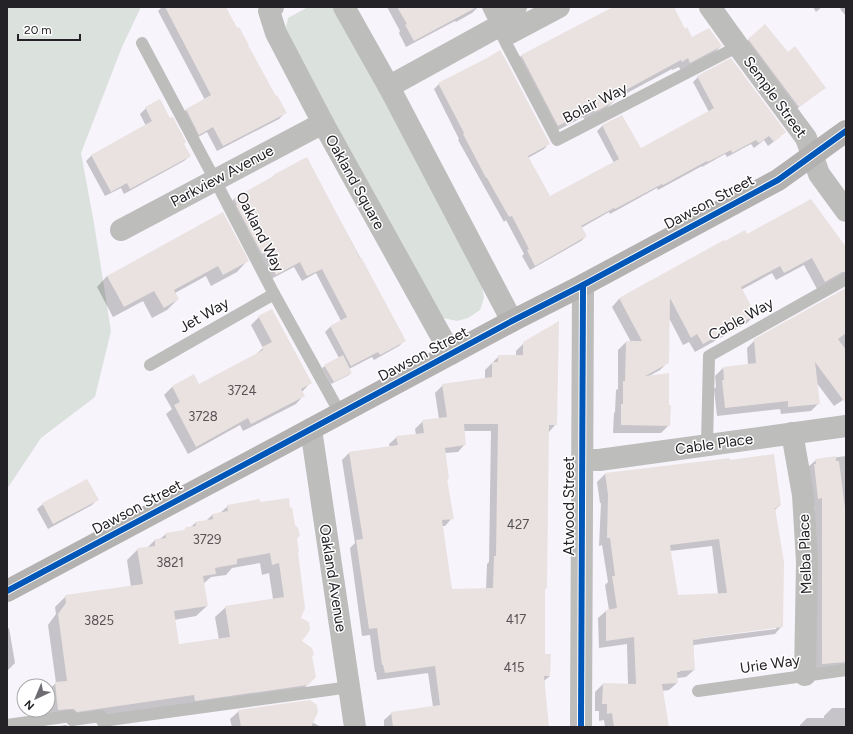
<svg xmlns="http://www.w3.org/2000/svg" width="853" height="734" font-family="Figtree,sans-serif">
  <rect width="100%" height="100%" fill="#f8f4fc"/>
  <g fill="#dbe2dd">
    <polygon points="7,7 141,7 122,47 81,153 94,223 111,331 95,397 41,438 7,489"/>
    <polygon points="308,7 333,7 337,12 482,284 484,298 480,310 468,318 457,321 443,318 288,39 286,27 288,18"/>
  </g>
  <g fill="#0003" fill-rule="evenodd">
    <polygon points="162,7 225,7 285,113 279,119 217,151 207,132 193,140 180,116 186,110 205,100 158,11"/>
    <polygon points="387,7 478,7 472,13 456,22 455,21 406,47 399,33 400,31"/>
    <polygon points="615,7 673,7 685,30 692,38 721,46 712,55 681,71 679,67 672,70 672,69 614,100 614,101 605,110 585,121 583,117 549,135 512,65 521,56"/>
    <polygon points="813,7 822,7 816,12"/>
    <polygon points="842,7 846,7 846,16 840,9"/>
    <polygon points="749,39 787,53 819,92 794,111 744,44"/>
    <polygon points="698,77 780,137 768,146 764,140 754,148 751,144 727,157 725,154 702,167 702,166 658,190 657,188 610,214 609,212 581,228 586,236 581,241 530,270 522,256 524,254 506,220 504,222 458,140 459,139 434,89 439,84 549,143 544,149 528,158 550,198 614,163 597,131 602,126 622,116 640,150 709,112 693,82"/>
    <polygon points="146,108 183,144 190,156 184,161 124,194 121,188 105,196 86,161 92,155 146,126 140,114"/>
    <polygon points="306,158 405,340 399,346 374,360 372,357 349,369 351,372 349,375 331,384 322,368 325,366 339,358 325,332 331,326 341,321 316,273 302,281 294,267 271,279 229,204 234,199"/>
    <polygon points="746,235 846,248 846,398 834,406 816,382 819,403 811,411 781,414 780,409 717,416 714,389 716,387 715,376 723,368 748,365 747,348 755,340 846,289 845,283 817,289 804,265 776,280 772,273 741,290 755,315 747,323 695,352 689,342 683,345 669,318 668,362 660,370 649,376 669,425 661,433 613,433 614,413 615,412 616,390 618,389 618,350 626,342 631,342 612,307 619,299 724,242"/>
    <polygon points="247,261 237,272 211,286 206,276 175,293 178,299 167,310 152,318 143,301 113,317 97,287 107,276"/>
    <polygon points="259,317 310,383 302,392 304,395 296,404 243,431 240,425 188,454 166,414 172,409 164,395 172,387 199,385 255,355 263,348 251,325"/>
    <path d="M524,343L556,424L549,432H548L546,588L544,590V655L550,676L544,681L548,727H384V720L392,713L433,707L428,673L377,680L376,672H375L370,635L362,636L350,548L355,543L342,460L350,452L390,447L389,444L397,437L416,435L415,429L423,421L439,419L435,393L443,385L485,379V370L499,356H516V351ZM464,431H491L489,562L487,564L486,590L452,591L442,526H445L452,518L446,481L448,479L445,453L458,452L465,444Z"/>
    <polygon points="846,456 846,677 844,673 815,672 815,506 811,506 808,467 816,460"/>
    <path d="M729,459L780,505L775,510L782,626L775,634L694,645L693,646L694,670L686,677L677,678V683L669,690L662,691L668,727H605L604,720L599,721V711H595V692L603,684L628,685L627,644L599,648L598,618L606,611L609,610L605,585L608,582L602,545L599,546L601,503H600L597,482L605,474ZM712,546L718,594L677,596L670,551ZM776,627V629L696,639V637Z"/>
    <polygon points="97,500 92,505 48,529 37,509 43,504"/>
    <path d="M259,504L296,538L301,641L308,684L297,695L66,722L48,720L47,710H48V690L56,683L48,625L56,614L55,607L66,596L131,587L127,560L138,549L147,548L155,540L160,539L166,534L183,531L191,527L196,522L206,521L212,515L220,513L228,506ZM260,563L262,575L269,573L273,599L226,607L215,617L219,640L178,646L174,620L196,616L207,606L203,584L211,577L226,575L232,568Z"/>
    <polygon points="9,628 15,663 7,671 7,629"/>
    <polygon points="846,678 846,705 845,683"/>
    <polygon points="832,708 846,708 846,727 800,727 800,725 807,718 824,718 824,716"/>
    <polygon points="239,711 312,722 321,727 232,727 230,719"/>
    <polygon points="66,725 68,727 54,727"/>
  </g>
  <g fill="#e9e2e0" fill-rule="evenodd">
    <polygon points="165,7 226,7 237,28 239,27 249,45 248,45 276,96 277,95 287,113 223,146 213,127 199,135 186,109 211,95"/>
    <polygon points="397,7 477,7 414,41 405,25 407,24"/>
    <polygon points="613,7 674,7 685,29 687,27 692,37 709,28 722,46 690,63 688,58 682,62 681,60 613,97 615,101 595,112 592,108 558,126 521,55"/>
    <polygon points="765,24 788,52 795,46 826,88 799,107 748,39"/>
    <polygon points="500,50 507,62 550,144 528,156 550,196 619,159 602,125 622,115 641,148 714,108 697,76 731,58 786,132 774,142 769,136 759,143 756,140 732,153 731,150 708,162 707,161 663,185 662,184 615,209 614,208 581,226 587,236 535,266 527,250 529,249 512,216 509,217 487,178 486,178 463,134 464,133 438,83 487,58"/>
    <polygon points="160,99 170,118 173,117 186,142 184,144 191,156 130,189 127,183 111,192 91,155 152,121 145,107"/>
    <polygon points="307,157 360,258 361,257 406,341 380,355 378,352 351,366 330,326 347,317 322,269 307,276 300,262 276,275 265,253 262,254 236,205 237,205 234,198 274,176 273,175"/>
    <polygon points="811,199 846,247 846,272 842,272 825,282 812,258 784,273 780,266 741,287 756,315 703,344 697,334 691,338 670,298 669,363 645,376 669,373 669,405 671,405 670,426 621,425 621,404 623,404 623,381 625,381 626,341 642,341 619,298 724,240 725,241 745,230 747,234"/>
    <polygon points="223,212 249,261 223,275 218,266 174,290 179,299 164,308 154,291 124,307 107,276"/>
    <polygon points="846,288 846,333 838,339 846,350 846,404 815,362 820,404 788,407 788,401 725,408 722,380 724,380 723,367 756,363 754,339"/>
    <polygon points="272,309 312,383 301,389 305,396 251,424 248,418 196,447 174,405 180,402 172,386 194,374 199,384 263,350 262,347 272,342 258,316"/>
    <path d="M559,321L557,425H549L547,588H545V654H551L550,676H544L549,727H393L391,712L440,705L435,666L385,673L383,665H382L377,628L369,629L356,540L363,539L349,452L398,445L396,436L424,433L422,420L447,417L442,384L492,377V362H498V355H523V342ZM464,424H498L496,556H494L493,588L452,589L442,520L454,519L447,479H449L445,448L466,445Z"/>
    <polygon points="343,355 352,373 334,382 324,365"/>
    <path d="M774,454L781,505H778L779,507L775,508L784,562L783,627L701,638V639L693,640L695,670L680,671V672H677L678,683L662,684L669,727H614L612,713L607,714V704H602L603,683L636,684L634,637L606,641V610L617,608L612,576H615L610,538H607L608,495L605,473L730,458V460ZM719,539L727,593L678,595L670,545Z"/>
    <polygon points="836,456 836,461 839,461 846,516 846,662 822,664 822,498 818,499 814,464 816,464 815,459"/>
    <polygon points="87,479 99,500 53,524 42,503"/>
    <path d="M289,498L290,508L292,507L295,525L298,528L300,535L297,539L299,552H298L305,608L301,618L309,622L310,630L302,641L312,648L314,655L312,656L316,677L308,685L195,701L194,695L77,712L74,709H70L58,710L55,682L67,681L58,614L66,603L65,595L143,584L137,548L155,546V539L166,538L165,533L184,530L186,527L196,526L195,522L213,519L212,514L228,511L227,505L260,499V502ZM270,553L272,565L279,563L284,597L225,606L230,637L179,644L174,611L208,606L203,576L216,574L215,568L237,564V559Z"/>
    <polygon points="310,700 317,705 318,712 311,727 241,727 238,710"/>
  </g>
  <g fill="none" stroke-linecap="round" stroke-linejoin="round">
    <g stroke="#bdbdbc" stroke-width="12">
      <polyline points="488,7 507,45 557,140 731,50 738,46"/>
      <polyline points="142,43 215,180 274,294 340,413"/>
      <polyline points="150,365 274,294"/>
      <polyline points="707,445 709,356 846,279"/>
      <polyline points="698,691 846,670"/>
      <polyline points="7,725 71,716 72,720 101,716 102,721 350,687"/>
    </g>
    <g stroke="#bdbdbc" stroke-width="22">
      <polyline points="273,7 269,11 276,33 323,123 451,354"/>
      <polyline points="344,7 389,87 512,321"/>
      <polyline points="710,7 738,46 806,138 819,174 846,211"/>
      <polyline points="497,27 510,33 559,7"/>
      <polyline points="389,87 399,81 497,27 501,15 516,7"/>
      <polyline points="121,230 323,123"/>
      <polyline points="311,429 355,727"/>
      <polyline points="792,433 803,495 807,562 805,675"/>
      <polyline points="583,460 599,460 846,426"/>
      <polyline points="581,727 583,285"/>
    </g>
    <polyline stroke="#b3b2b0" stroke-width="22" points="7,591 285,443 512,321 583,285 778,180 846,131"/>
    <defs>
      <g id="cycleway">
        <polyline points="7,591 285,443 512,321 583,285 778,180 846,131"/>
        <polyline points="581,727 583,285"/>
      </g>
    </defs>
    <use href="#cycleway" stroke="#fff" stroke-width="8"/>
    <use href="#cycleway" stroke="#0057b8" stroke-width="6"/>
  </g>
  <g text-anchor="middle" dominant-baseline="central" stroke-width="3" stroke-linejoin="round" paint-order="stroke">
    <g font-size="13" fill="#565255">
      <text x="242" y="390">3724</text>
      <text x="203" y="416">3728</text>
      <text x="518" y="524">427</text>
      <text x="207" y="539">3729</text>
      <text x="170" y="562">3821</text>
      <text x="516" y="619">417</text>
      <text x="99" y="620">3825</text>
      <text x="514" y="667">415</text>
    </g>
    <g font-size="15" fill="#252227" stroke="#fff">
      <text transform="translate(775 97) rotate(54)">Semple Street</text>
      <text transform="translate(595 103) rotate(-27)">Bolair Way</text>
      <text transform="translate(222 176) rotate(-28)">Parkview Avenue</text>
      <text transform="translate(355 182) rotate(61)">Oakland Square</text>
      <text transform="translate(709 202) rotate(-28)">Dawson Street</text>
      <text transform="translate(260 232) rotate(63)">Oakland Way</text>
      <text transform="translate(204 315) rotate(-30)">Jet Way</text>
      <text transform="translate(741 319) rotate(-29)">Cable Way</text>
      <text transform="translate(423 354) rotate(-28)">Dawson Street</text>
      <text transform="translate(714 444) rotate(-8)">Cable Place</text>
      <text transform="translate(569 506) rotate(-90)">Atwood Street</text>
      <text transform="translate(137 507) rotate(-28)">Dawson Street</text>
      <text transform="translate(805 554) rotate(-92)">Melba Place</text>
      <text transform="translate(333 578) rotate(81)">Oakland Avenue</text>
      <text transform="translate(770 664) rotate(-8)">Urie Way</text>
    </g>
  </g>
  <rect width="853" height="734" fill="none" stroke="#252227" stroke-width="16"/>
  <g transform="translate(36 698) rotate(224)"><circle r="19" fill="#ffffff" stroke="#a8a7a9"/>
  <path d="M0-3L7 15L0 10L-7 15Z" fill="#6f6c72"/>
  <text y="-6" font-size="11" font-weight="bold" text-anchor="middle" fill="#252227">N</text>
  </g>
  <path d="M18 34v6h62v-6" fill="none" stroke="#252227" stroke-width="2"/>
  <text x="24" y="34" font-size="12" fill="#252227" stroke="#ffffff" stroke-width="3" paint-order="stroke">20 m</text>
</svg>
